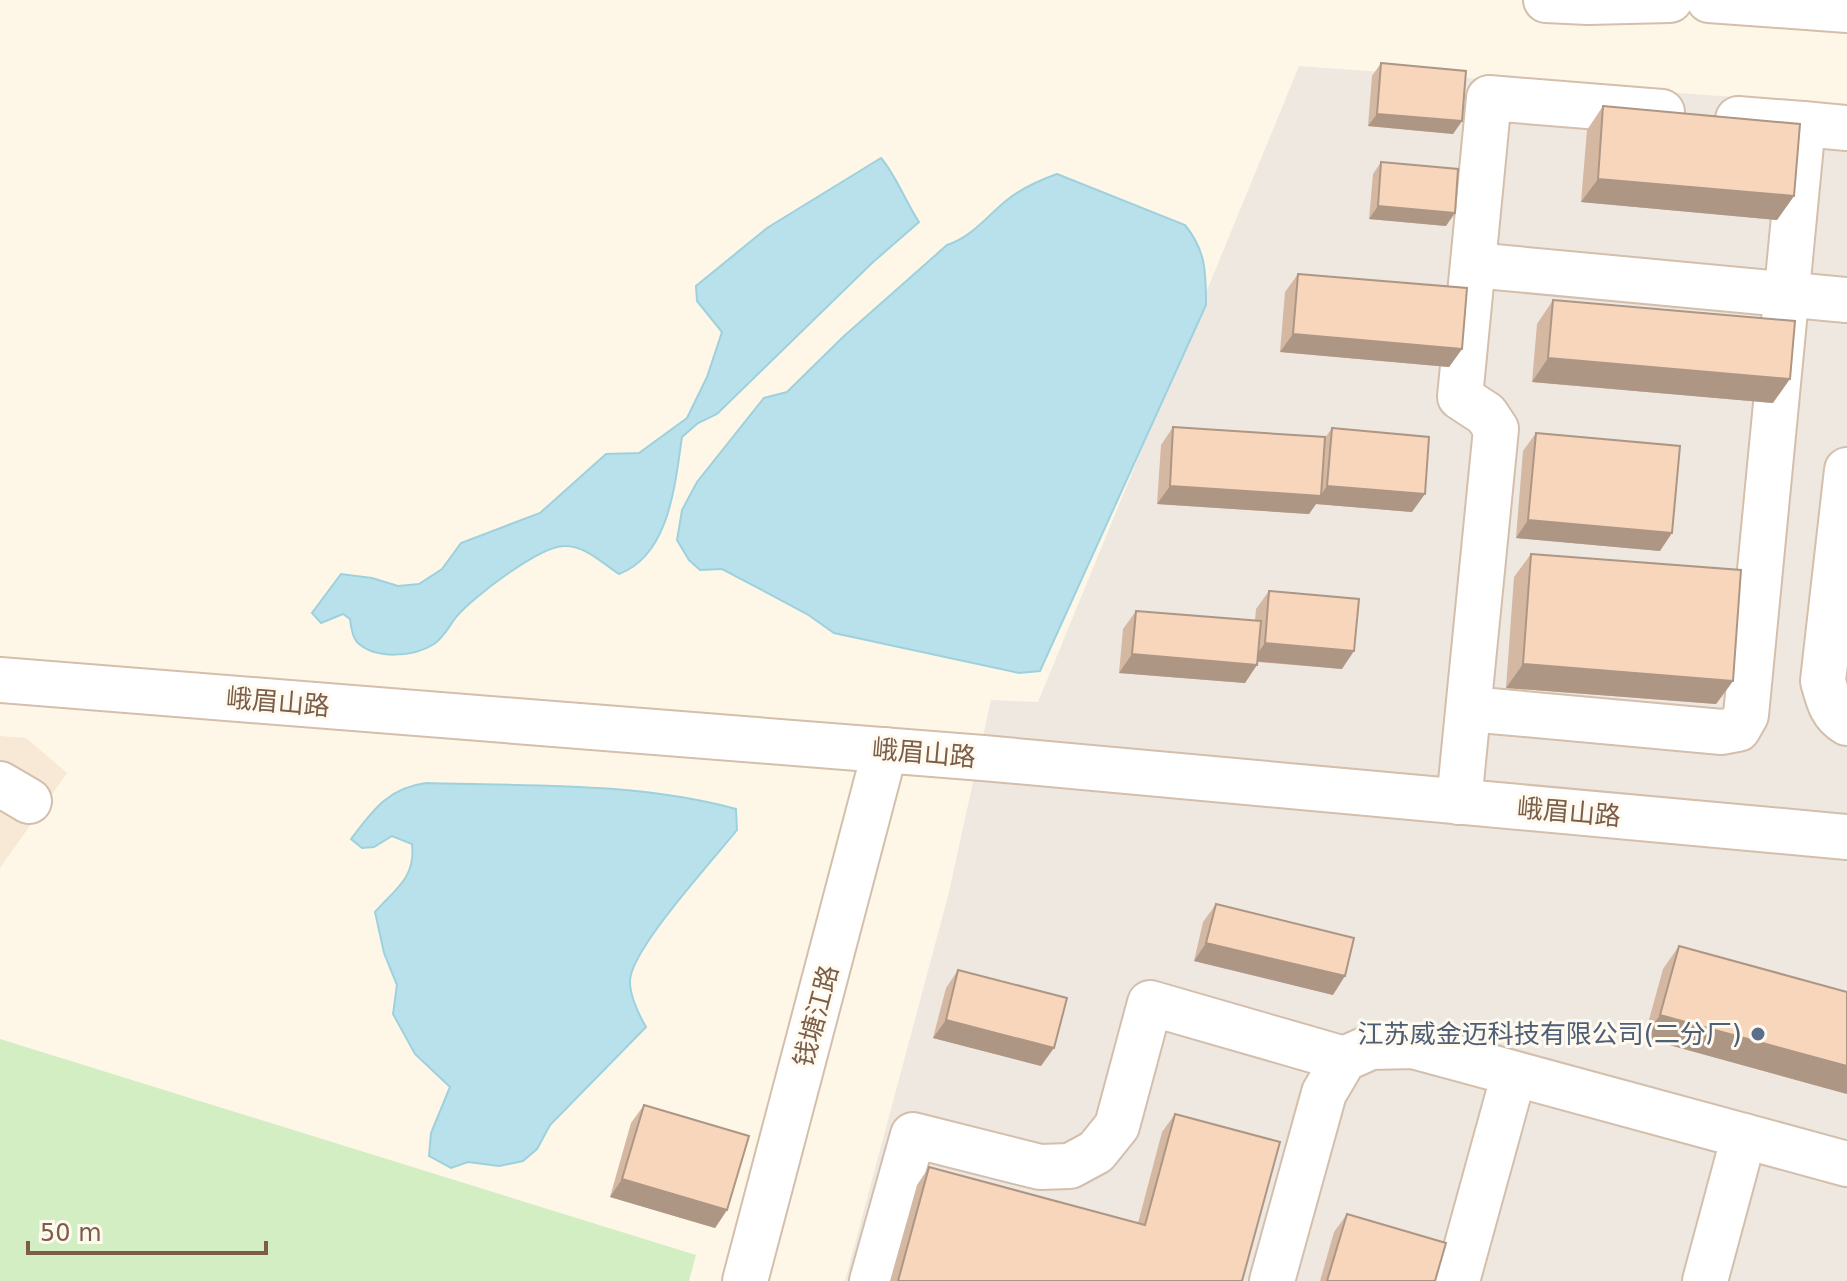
<svg xmlns="http://www.w3.org/2000/svg" width="1847" height="1281" font-family="'DejaVu Sans','Noto Sans SC',sans-serif">
  <rect width="100%" height="100%" fill="#fef7e7"/>
  <polygon fill="#f7e9d5" points="0,736 26,738 67,773 0,868"/>
  <polygon fill="#efe8e1" points="1299,66 1847,105 1847,1281 845,1281 948,896 991,700 1038,702"/>
  <polygon fill="#d3eec3" points="0,1039 696,1255 689,1281 0,1281"/>
  <g fill="#b9e1eb" stroke="#9ed1de" stroke-width="2">
    <path d="M881,158C897,177 905,201 919,222L872,263L717,414L698,423L682,437C675,483 670,555 619,574C602,563 586,546 565,546C541,545 473,597 457,616C449,626 444,637 434,644C414,657 375,660 357,642C352,637 351,627 350,619L343,614L321,623L312,613L341,574L372,578L398,586L419,584L442,569L461,543L540,513L606,454L639,453L687,418L707,377L722,332L697,301L696,286L767,228Z"/>
    <path d="M1057,174L1185,225C1206,251 1206,272 1206,305L1040,671L1019,673L834,633L807,614L722,569L700,570L689,560L677,540L682,510L697,482L764,398L787,392L843,337L947,245C972,237 987,216 1007,200C1022,188 1040,180 1057,174Z"/>
    <path d="M426,783C529,786 636,782 736,809L737,830C714,859 632,948 630,980C629,994 639,1015 646,1027L550,1125L537,1149L523,1161L499,1166L468,1162L451,1168L429,1156L431,1133L450,1087L415,1054L393,1014L397,985L384,953L375,912C395,889 416,878 412,844L392,836L374,847L362,848L351,839C373,810 388,788 426,783Z"/>
  </g>
  <g fill="none" stroke-linecap="round" stroke-linejoin="round">
    <defs>
      <g id="minor">
        <polyline points="1546,0 1588,2 1670,0"/>
        <polyline points="1709,0 1847,10"/>
        <polyline points="1803,124 1847,128"/>
        <polyline points="1473,265 1847,300"/>
        <path d="M1847,470L1823,681C1828,699 1831,714 1847,723"/>
        <polyline points="0,680 983,758 1847,837"/>
        <polyline points="1469,709 1722,732 1738,729 1746,715 1803,124 1738,119"/>
        <polyline points="0,784 29,801"/>
        <polyline points="1459,802 1496,429 1486,414 1460,397 1489,98 1662,112"/>
        <polyline points="745,1281 885,750"/>
        <polyline points="872,1281 913,1135 1040,1167 1070,1166 1096,1152 1117,1126 1150,1003 1344,1059"/>
        <polyline points="1272,1281 1324,1093 1344,1059 1371,1047 1413,1046 1847,1164"/>
        <polyline points="1457,1281 1514,1074"/>
        <polyline points="1705,1281 1744,1136"/>
      </g>
    </defs>
    <use href="#minor" stroke="#d3bfab" stroke-width="48"/>
    <use href="#minor" stroke="#fff" stroke-width="44"/>
  </g>
  <g fill="#d4b8a2">
    <polygon points="1381,63 1462,121 1453,134 1368,126 1372,76"/>
    <polygon points="1603,106 1794,196 1777,220 1581,202 1587,130"/>
    <polygon points="1381,162 1446,226 1369,219 1373,174"/>
    <polygon points="1298,274 1462,349 1449,367 1280,352 1285,292"/>
    <polygon points="1553,300 1773,403 1532,382 1537,324"/>
    <polygon points="1173,427 1325,438 1332,428 1412,512 1316,504 1309,514 1157,504 1161,445"/>
    <polygon points="1536,433 1660,551 1516,538 1523,451"/>
    <polygon points="1531,554 1733,681 1716,704 1506,688 1514,577"/>
    <polygon points="1269,591 1342,669 1258,662 1245,683 1119,673 1123,629 1136,611 1255,621 1256,609"/>
    <polygon points="1216,904 1333,995 1194,961 1203,922"/>
    <polygon points="1679,946 1847,1094 1644,1038 1663,969"/>
    <polygon points="958,970 1041,1066 933,1038 946,988"/>
    <polygon points="644,1105 727,1210 715,1228 610,1197 631,1123"/>
    <polygon points="1175,1114 1242,1281 890,1281 917,1185 929,1167 1138,1223 1162,1132"/>
    <polygon points="1347,1214 1435,1281 1320,1281 1334,1232"/>
  </g>
  <g fill="#ad9684">
    <polygon points="1377,114 1462,121 1453,134 1368,126"/>
    <polygon points="1598,179 1794,196 1777,220 1581,202"/>
    <polygon points="1378,206 1455,213 1446,226 1369,219"/>
    <polygon points="1293,334 1462,349 1449,367 1280,352"/>
    <polygon points="1548,358 1790,379 1773,403 1532,382"/>
    <polygon points="1170,486 1320,496 1327,486 1425,494 1412,512 1316,504 1309,514 1157,504"/>
    <polygon points="1528,520 1672,533 1660,551 1516,538"/>
    <polygon points="1265,643 1354,651 1342,669 1252,661"/>
    <polygon points="1132,654 1257,665 1245,683 1119,673"/>
    <polygon points="1523,664 1733,681 1716,704 1506,688"/>
    <polygon points="1206,943 1345,976 1333,995 1194,961"/>
    <polygon points="1660,1015 1847,1066 1847,1094 1644,1038"/>
    <polygon points="946,1020 1054,1048 1041,1066 933,1038"/>
    <polygon points="622,1179 727,1210 715,1228 610,1197"/>
  </g>
  <g fill="#f7d6bc" stroke="#ad9684" stroke-width="2">
    <polygon points="1381,63 1466,71 1462,121 1377,114"/>
    <polygon points="1603,106 1800,124 1794,196 1598,179"/>
    <polygon points="1381,162 1458,169 1455,213 1378,206"/>
    <polygon points="1298,274 1467,288 1462,349 1293,334"/>
    <polygon points="1553,300 1795,321 1790,379 1548,358"/>
    <polygon points="1173,427 1325,437 1321,496 1170,486"/>
    <polygon points="1332,428 1429,437 1425,494 1327,486"/>
    <polygon points="1536,433 1680,446 1672,533 1528,520"/>
    <polygon points="1531,554 1741,570 1733,681 1523,664"/>
    <polygon points="1269,591 1359,599 1354,651 1265,643"/>
    <polygon points="1136,611 1261,621 1257,665 1132,654"/>
    <polygon points="1216,904 1354,938 1345,976 1206,943"/>
    <polygon points="1679,946 1847,992 1847,1066 1660,1015"/>
    <polygon points="958,970 1067,998 1054,1048 946,1020"/>
    <polygon points="644,1105 749,1136 727,1210 622,1179"/>
    <polygon points="1175,1114 1280,1142 1242,1281 898,1281 929,1167 1145,1225"/>
    <polygon points="1347,1214 1446,1243 1435,1281 1327,1281"/>
  </g>
  <circle fill="#5c6f8a" stroke="#fffaf0" stroke-width="3" cx="1758" cy="1034" r="8"/>
  <g text-anchor="middle" dominant-baseline="central" stroke-width="6" stroke-linejoin="round" paint-order="stroke">
    <g font-size="26" fill="#7c5d48" stroke="#fffaf0">
      <text transform="translate(278 702) rotate(5)">峨眉山路</text>
      <text transform="translate(924 753) rotate(5)">峨眉山路</text>
      <text transform="translate(1569 812) rotate(5)">峨眉山路</text>
      <text transform="translate(816 1016) rotate(-75)">钱塘江路</text>
    </g>
    <g font-size="26" fill="#4e5e75" stroke="#fffaf0" text-anchor="end">
      <text x="1742" y="1034">江苏威金迈科技有限公司(二分厂)</text>
    </g>
  </g>
  <path d="M28 1241v12h238v-12" fill="none" stroke="#7c5d48" stroke-width="4"/>
  <text x="40" y="1241" font-size="24" fill="#7c5d48" stroke="#fffaf0" stroke-width="6" paint-order="stroke">50 m</text>
</svg>
